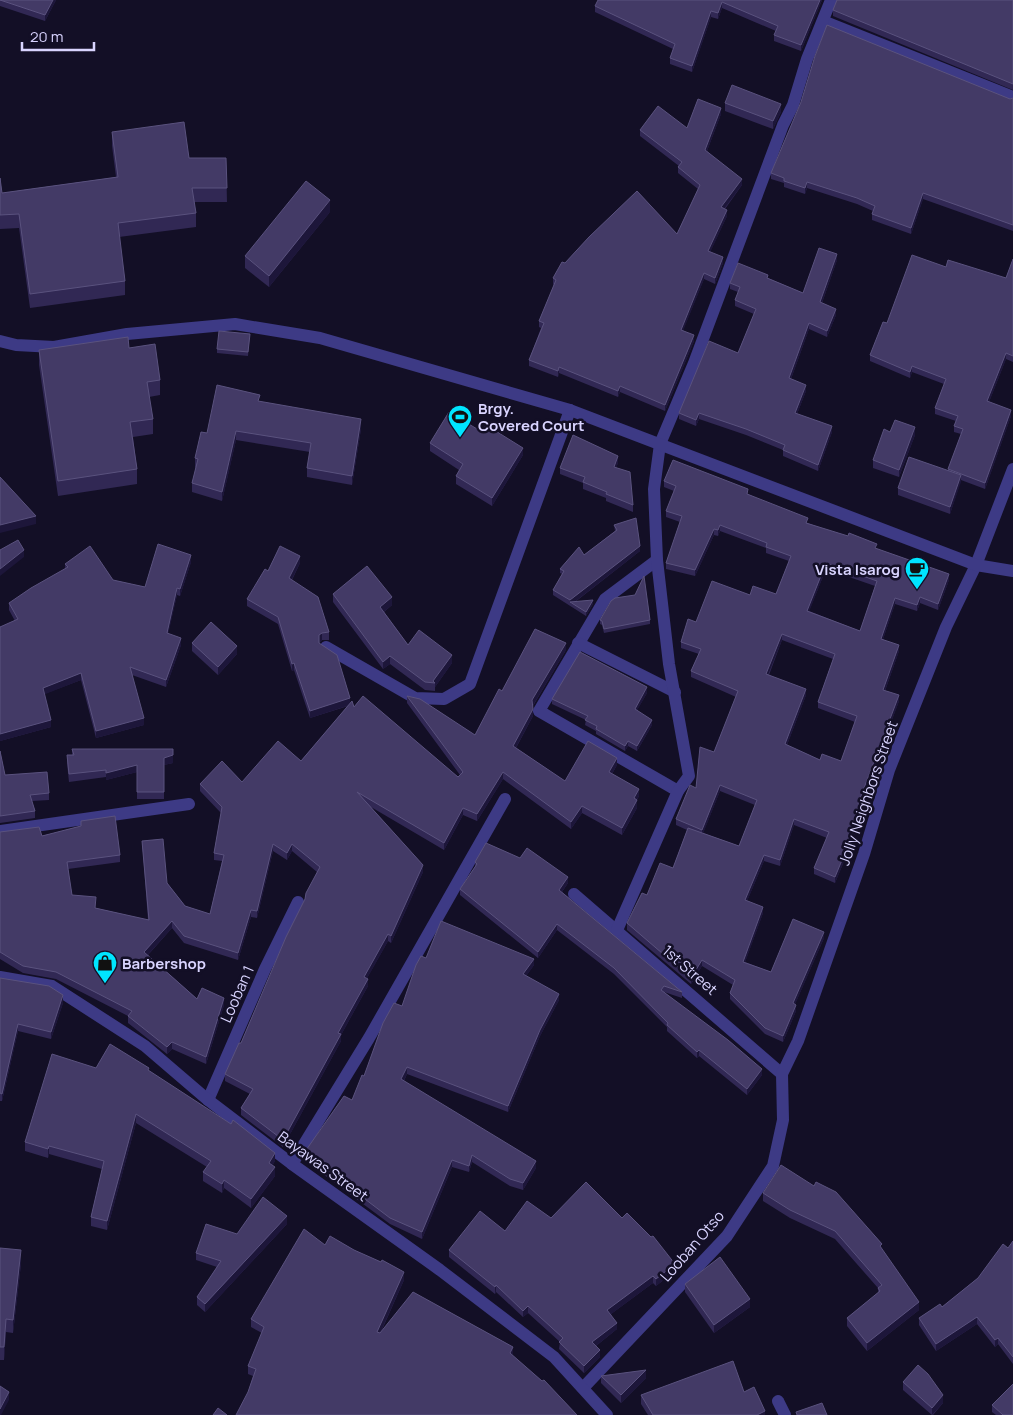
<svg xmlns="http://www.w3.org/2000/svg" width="1013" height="1415" font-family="Manrope,sans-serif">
  <rect width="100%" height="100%" fill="#130f26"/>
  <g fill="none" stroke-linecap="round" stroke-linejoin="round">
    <g stroke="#3d3a85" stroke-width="12">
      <polyline points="823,21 1013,97"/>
      <polyline points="657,560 605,599 539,711 678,791"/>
      <polyline points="578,643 675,692"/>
      <polyline points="326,647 415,698 444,699 470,684 570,410"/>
      <polyline points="0,831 189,804"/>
      <polyline points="574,894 782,1074"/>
      <polyline points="617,930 678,791 689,776 669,664 657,560 654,489 660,444 694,363 783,125 793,105 807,59 831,0"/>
      <polyline points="208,1100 265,969 298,902"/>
      <polyline points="292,1164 369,1038 505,799"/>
      <polyline points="583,1388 727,1236 773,1166 783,1120 782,1074 798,1041 864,854 889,770 946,627 976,565 1013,469"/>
      <polyline points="778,1401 785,1415"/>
    </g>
    <g stroke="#3d3a85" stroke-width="12">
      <polyline points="0,341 16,345 54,347 127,334 235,324 320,338 570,410 976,565 1013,571"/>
      <polyline points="0,977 52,986 145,1046 208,1100 292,1164 440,1270 554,1357 607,1415"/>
    </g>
  </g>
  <g fill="#312854" fill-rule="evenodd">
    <polygon points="0,0 56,0 45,21 0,6"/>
    <polygon points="822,0 801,51 774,41 774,35 776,31 722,8 718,19 711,17 692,72 670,64 670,58 673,49 595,12 595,6"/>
    <polygon points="1013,0 1013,90 833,16 833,10"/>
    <polygon points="1013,98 1013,231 923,199 911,234 872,220 872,214 873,211 857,204 807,188 805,194 784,187 784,183 771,179 771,173"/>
    <polygon points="725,103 781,112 773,129 725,111"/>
    <polygon points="721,114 707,151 742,185 725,209 727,216 710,252 723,263 715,284 704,279 683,330 694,341 665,411 620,392 618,397 559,373 558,377 529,366 529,360 541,328 539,327 539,321 554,285 553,284 553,278 565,263 677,234 698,189 678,173 678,167 679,166 640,136 640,130 687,128"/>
    <polygon points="112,132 189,158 226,158 227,202 194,202 196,213 196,227 119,237 125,281 125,295 30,308 19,228 0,229 0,178 2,193 116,177 112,146"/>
    <polygon points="330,212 269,287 245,268 245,256"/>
    <polygon points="1013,259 1013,362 1006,359 989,402 1011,416 985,489 961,480 950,514 898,495 898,488 948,470 961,434 954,432 954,426 956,421 935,414 935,408 944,384 912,372 910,378 870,361 870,355 887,323 946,267 1006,278"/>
    <polygon points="837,260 822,303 836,315 827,337 809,329 791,379 806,391 797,414 832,432 818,471 783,456 783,450 746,435 699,419 696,426 679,419 679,413 738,353 754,314 735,306 735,300 738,292 730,289 730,283 768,278 803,293"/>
    <polygon points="250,334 248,356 217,353 217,349"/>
    <polygon points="129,348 160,380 160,395 149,397 153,419 153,434 133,437 137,469 137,484 58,496 39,365 39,350"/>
    <polygon points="260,402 361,429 352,485 307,477 307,468 310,452 236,440 222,501 192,492 192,483 196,468 195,467 195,458 207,433"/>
    <polygon points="482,432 523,455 492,506 456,484 456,476 459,470 430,451 430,443"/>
    <polygon points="890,432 915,435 899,477 873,468 873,460"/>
    <polygon points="618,463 616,467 633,505 633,512 606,501 606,498 583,489 583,483 560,474 560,468"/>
    <path d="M664,481L748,494L808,523L877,549L949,580L938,610L920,603L917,611L895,604L883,639L899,651L885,691L899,701L860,805L864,813L835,883L814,874V868L827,838L794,825L780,866L764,861L747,901L763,913L745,962L771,972L824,938L795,1004L796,1011L783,1042L765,1034L730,999V993L733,985L702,966L691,984L627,930V923L647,895L673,868L687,830L676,825V819L696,788L714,752L736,697L691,677V671L699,654L681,648V642L696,622L750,595L776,594L789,561L766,553V548L720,531L718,536L714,535L695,576L666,569V563L680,522L666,517V511L674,491L664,487ZM826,569L875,586L860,631L809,611ZM782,640L833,659L818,702V708L855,722L841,761L820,760L787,745L806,695L769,675ZM720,791L755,805L739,846L703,833Z"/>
    <polygon points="614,525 640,551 575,602 593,604 586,616 553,595 553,590 562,574 560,573 560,569 584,555 615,531"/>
    <polygon points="191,562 180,596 177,595 168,633 181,645 166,687 132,675 144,725 96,738 81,680 44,694 51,727 0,741 0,627 15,621 9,610 9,603 65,569 65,564 113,580 145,587"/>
    <polygon points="300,563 292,580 329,632 329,640 322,640 319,643 319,644 350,703 354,707 458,777 460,775 407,703 407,696 475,735 502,691 566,650 533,706 533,716 516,748 565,781 617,765 612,774 639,796 637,800 637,808 622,835 582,813 571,829 503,779 477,821 463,815 444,850 371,807 423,872 391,943 388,941 367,978 368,986 341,1035 341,1041 283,1147 241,1115 241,1108 250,1094 225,1081 225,1074 241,1043 317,872 292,851 287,860 273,851 257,918 251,917 238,960 184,943 172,928 148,955 197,999 224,1005 206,1064 172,1049 167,1054 128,1023 128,1016 56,979 23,973 0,959 0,832 42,836 81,826 81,821 120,855 120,862 68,869 72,895 96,908 148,920 142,841 167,883 185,906 210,914 222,861 214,860 214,853 221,813 200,791 200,784 242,782 301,761 348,706 310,718 294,670 292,671 278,624 247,606 247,599 268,571"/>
    <polygon points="333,594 392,605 384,612 408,645 452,663 435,687 435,691 425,690 390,664 383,669 333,602"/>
    <polygon points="600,620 650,620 650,624 604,633 602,625 600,624"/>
    <polygon points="192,643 237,654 218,675 192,651"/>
    <polygon points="647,693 637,710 652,725 637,751 628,746 625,751 596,734 596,731 585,725 586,720 552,704 552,699"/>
    <polygon points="72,749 173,763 164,765 164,799 137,799 137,772 106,780 106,777 69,782 67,763 67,755 72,755"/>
    <polygon points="0,751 5,775 49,793 49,800 32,801 35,811 35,818 0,823"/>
    <polygon points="475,862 568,883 562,892 682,992 682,998 664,992 762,1075 747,1095 699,1056 697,1058 667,1031 667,1027 614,974 557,930 538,958 460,895 460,889 475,867"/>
    <polygon points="426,958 534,965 526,976 559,1000 540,1036 508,1112 407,1074 404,1081 536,1168 523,1190 510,1186 472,1162 469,1172 452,1167 422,1239 390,1224 304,1160 304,1153 352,1100 402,1006"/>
    <polygon points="0,978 63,1003 51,1039 18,1031 2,1101 0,1101"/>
    <polygon points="96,1068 149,1071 275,1161 272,1166 275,1176 251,1208 224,1188 222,1193 203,1181 203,1172 207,1167 136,1123 107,1230 91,1226 91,1217 102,1169 49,1154 48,1158 25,1151 25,1142"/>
    <polygon points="763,1193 882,1249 919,1310 867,1351 847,1326 847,1318 878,1293 878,1288 835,1239 790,1218 763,1201"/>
    <polygon points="551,1218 675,1271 656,1286 653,1283 611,1314 617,1329 596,1346 600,1357 584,1373 559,1349 560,1342 528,1313 523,1317 496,1292 495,1294 449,1257 449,1250 505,1231"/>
    <polygon points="287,1224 205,1312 197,1305 197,1297 217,1267 196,1260 196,1253 237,1234"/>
    <polygon points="1013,1241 1013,1364 998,1344 995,1347 977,1324 936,1351 919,1325 919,1318 942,1307 978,1278 1008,1248"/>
    <polygon points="325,1245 404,1280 381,1332 513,1355 248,1392 253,1376 248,1374 248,1366 262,1333 251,1327 251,1319"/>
    <polygon points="0,1248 21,1264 13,1333 6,1332 4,1360 0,1360"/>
    <polygon points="685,1284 750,1307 714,1333 685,1292"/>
    <polygon points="601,1376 646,1378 621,1403 601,1383"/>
    <polygon points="903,1382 943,1403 933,1415 932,1415 903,1390"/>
    <polygon points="744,1392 765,1415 648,1415 641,1404 641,1395"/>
    <polygon points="992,1405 1013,1415 996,1415 992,1412"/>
  </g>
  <g fill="#1d163a">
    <polygon points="53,0 56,0 45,21 45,15"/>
    <polygon points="820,0 822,0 801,51 801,45"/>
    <polygon points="722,2 722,8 718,19 718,13"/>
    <polygon points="711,11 711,17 692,72 692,66"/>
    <polygon points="781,104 781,112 773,129 773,121"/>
    <polygon points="721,108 721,114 705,156 705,150"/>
    <polygon points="742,179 742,185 721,213 721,207"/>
    <polygon points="807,182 807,188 805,194 805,188"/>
    <polygon points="923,193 923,199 911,234 911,228"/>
    <polygon points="330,200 330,212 269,287 269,276"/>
    <polygon points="727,210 727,216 708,257 708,251"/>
    <polygon points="837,254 837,260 820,308 820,302"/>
    <polygon points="723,257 723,263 715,284 715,278"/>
    <polygon points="704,273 704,279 681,336 681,330"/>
    <polygon points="836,309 836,315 827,337 827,331"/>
    <polygon points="809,323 809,329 789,384 789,378"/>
    <polygon points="694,335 694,341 665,411 665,405"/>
    <polygon points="1006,353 1006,359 987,407 987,401"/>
    <polygon points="912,366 912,372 910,378 910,372"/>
    <polygon points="559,367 559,373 558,377 558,371"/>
    <polygon points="806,385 806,391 795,419 795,413"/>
    <polygon points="620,386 620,392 618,397 618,391"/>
    <polygon points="1011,410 1011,416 985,489 985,483"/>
    <polygon points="699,413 699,419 696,426 696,420"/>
    <polygon points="361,419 361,429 352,485 352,476"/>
    <polygon points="832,426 832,432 818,471 818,465"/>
    <polygon points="915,427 915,435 899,477 899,470"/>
    <polygon points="236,431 236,440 222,501 222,492"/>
    <polygon points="523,448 523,455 492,506 492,498"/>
    <polygon points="618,456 618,463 614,473 614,467"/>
    <polygon points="961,475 961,482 950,514 950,507"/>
    <polygon points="36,516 36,524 0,533 0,525"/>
    <polygon points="720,525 720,531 718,536 718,530"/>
    <polygon points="714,529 714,535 695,576 695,570"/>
    <polygon points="640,546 640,551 572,604 570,602 570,600"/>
    <polygon points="24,550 24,557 0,576 0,569"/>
    <polygon points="191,555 191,562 180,596 180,589"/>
    <polygon points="300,556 300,563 289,585 289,578"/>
    <polygon points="826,563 826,569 807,617 807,611"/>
    <polygon points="949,574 949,580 938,610 938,604"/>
    <polygon points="177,588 177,595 167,640 167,633"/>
    <polygon points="392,597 392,605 380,615 380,607"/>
    <polygon points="920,597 920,603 917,611 917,605"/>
    <polygon points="895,598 895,604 881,645 881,639"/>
    <polygon points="593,600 593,604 586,616 586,612"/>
    <polygon points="322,633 322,640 319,643 319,651 319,635"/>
    <polygon points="782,634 782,640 766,680 766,674"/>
    <polygon points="181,638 181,645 166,687 166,680"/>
    <polygon points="566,643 566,650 532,707 532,700"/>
    <polygon points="899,645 899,651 883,696 883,690"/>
    <polygon points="237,646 237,654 218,675 218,667"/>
    <polygon points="452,655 452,663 435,687 435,683 433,681"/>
    <polygon points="390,656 390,664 383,669 383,662"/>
    <polygon points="294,663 294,670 292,671 292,664"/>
    <polygon points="81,673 81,680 43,695 43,688"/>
    <polygon points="647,687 647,693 635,714 635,709"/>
    <polygon points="806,689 806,695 785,750 785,744"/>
    <polygon points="899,695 899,701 858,810 858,804"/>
    <polygon points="350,698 350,705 310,718 310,711"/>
    <polygon points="533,709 533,716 513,753 513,746"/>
    <polygon points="144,718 144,725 96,738 96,731"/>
    <polygon points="51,720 51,727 0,741 0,734"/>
    <polygon points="652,720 652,725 637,751 637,746"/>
    <polygon points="628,741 628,746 625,751 625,746"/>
    <polygon points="173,755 173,763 164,765 164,758"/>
    <polygon points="617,758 617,765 609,779 609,772"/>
    <polygon points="137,765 137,772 106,780 106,773"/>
    <polygon points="503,772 503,779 477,821 477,814"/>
    <polygon points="720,785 720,791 702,836 702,830"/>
    <polygon points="639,789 639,796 634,805 634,798"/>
    <polygon points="637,800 637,808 622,835 622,828"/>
    <polygon points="582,806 582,813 571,829 571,822"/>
    <polygon points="864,807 864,813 835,883 835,877"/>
    <polygon points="463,808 463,815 444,850 444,843"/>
    <polygon points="794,819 794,825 780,866 780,860"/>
    <polygon points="273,844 273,851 257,918 257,911"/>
    <polygon points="292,844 292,851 287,860 287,853"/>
    <polygon points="764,855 764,861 745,906 745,900"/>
    <polygon points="423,865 423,872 391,943 391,936"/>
    <polygon points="568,877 568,883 559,896 559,890"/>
    <polygon points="763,907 763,913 743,968 743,962"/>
    <polygon points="251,910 251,917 238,960 238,953"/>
    <polygon points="172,921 172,928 144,959 144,952"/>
    <polygon points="557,924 557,930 538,958 538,952"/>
    <polygon points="824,932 824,938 793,1009 793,1003"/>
    <polygon points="388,934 388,941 364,984 364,977"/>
    <polygon points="534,959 534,965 523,981 523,974"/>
    <polygon points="702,960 702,966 691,984 691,978"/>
    <polygon points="368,979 368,986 341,1035 341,1041 283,1147 283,1140 338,1033"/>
    <polygon points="559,994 559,1000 540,1036 508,1112 508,1106 540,1030"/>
    <polygon points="63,995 63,1003 51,1039 51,1032"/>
    <polygon points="224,998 224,1005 206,1064 206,1057"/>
    <polygon points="796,1005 796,1011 783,1042 783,1036"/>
    <polygon points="18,1024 18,1031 2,1101 2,1094"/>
    <polygon points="172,1042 172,1049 167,1054 167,1047"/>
    <polygon points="699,1050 699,1056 697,1058 697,1052"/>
    <polygon points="407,1067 407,1074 401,1086 401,1079"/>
    <polygon points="762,1069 762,1075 747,1095 747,1089"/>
    <polygon points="136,1114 136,1123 107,1230 107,1221"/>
    <polygon points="49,1146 49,1154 48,1158 48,1149"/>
    <polygon points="275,1153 275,1161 269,1172 269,1163"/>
    <polygon points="472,1155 472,1162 469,1172 469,1166"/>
    <polygon points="452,1160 452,1167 422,1239 422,1232"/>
    <polygon points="536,1161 536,1168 523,1190 523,1183"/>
    <polygon points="275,1167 275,1176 251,1208 251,1199"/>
    <polygon points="224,1180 224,1188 222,1193 222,1184"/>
    <polygon points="287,1216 287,1224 205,1312 205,1304"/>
    <polygon points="21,1250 21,1264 13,1333 13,1320"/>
    <polygon points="675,1264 675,1271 656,1286 656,1279"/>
    <polygon points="404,1272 404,1280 377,1340 377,1332"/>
    <polygon points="653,1276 653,1283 607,1317 607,1310"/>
    <polygon points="496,1285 496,1292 495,1294 495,1287"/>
    <polygon points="750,1299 750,1307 714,1333 714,1325"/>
    <polygon points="919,1302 919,1310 867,1351 867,1343"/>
    <polygon points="528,1306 528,1313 523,1317 523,1311"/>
    <polygon points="977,1317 977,1324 936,1351 936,1344"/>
    <polygon points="6,1319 6,1332 4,1360 4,1347"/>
    <polygon points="617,1323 617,1329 592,1349 592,1342"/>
    <polygon points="998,1338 998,1344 995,1347 995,1340"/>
    <polygon points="513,1347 513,1355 510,1353"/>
    <polygon points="600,1350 600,1357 584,1373 584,1366"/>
    <polygon points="646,1370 646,1378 621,1403 621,1395"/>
    <polygon points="9,1392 9,1400 1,1415 0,1415 0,1409"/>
    <polygon points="943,1395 943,1403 932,1415 932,1408"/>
    <polygon points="765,1411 765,1415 757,1415"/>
  </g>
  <g fill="#433a66" stroke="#5a527e" fill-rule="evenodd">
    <polygon points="0,0 53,0 45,15"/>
    <polygon points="598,0 820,0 801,45 774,35 778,26 722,2 718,13 711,11 692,66 670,58 675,44 595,6"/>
    <polygon points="837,0 1013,0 1013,84 833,10"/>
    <polygon points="827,25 1010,99 1013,98 1013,225 923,193 911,228 872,214 875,206 857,198 807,182 805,188 784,181 784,178 771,173 801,102 815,56"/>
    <polygon points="732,85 781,104 773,121 725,103"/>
    <polygon points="698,99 721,108 705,150 742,179 721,207 727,210 708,251 723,257 715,278 704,273 681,330 694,335 665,405 620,386 618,391 559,367 558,371 529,360 544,323 539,321 556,280 553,278 562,262 565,263 589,237 637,191 677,234 700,185 678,167 682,162 640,130 658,106 687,128"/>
    <polygon points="184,122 189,158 226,158 227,188 192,188 196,213 118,223 125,281 30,294 19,214 0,215 0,178 2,193 118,177 112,132"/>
    <polygon points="306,181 330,200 269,276 245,256"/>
    <polygon points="819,248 837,254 820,302 836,309 827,331 809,323 789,378 806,385 795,413 832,426 818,465 783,450 785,445 746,429 699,413 696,420 679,413 709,341 738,353 756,309 735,300 740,287 730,283 738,263 768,275 767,278 803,293"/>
    <polygon points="912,255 946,267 948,260 1006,278 1013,259 1013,356 1006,353 987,401 1011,410 985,483 948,469 963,429 954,426 958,416 935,408 946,379 912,366 910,372 870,355 883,322 887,323"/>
    <polygon points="219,331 250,334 248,352 217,349"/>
    <polygon points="128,337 129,348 155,344 160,380 147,382 153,419 130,422 137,469 58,481 39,350"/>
    <polygon points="217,385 260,395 258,401 361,419 352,476 307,468 311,443 236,431 222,492 192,483 198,459 195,458 201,432 207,433"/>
    <polygon points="449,412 482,432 486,425 523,448 492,498 456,476 463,464 430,443"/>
    <polygon points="895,420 915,427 899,470 873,460 884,429 890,432"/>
    <polygon points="573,435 618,456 614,467 630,472 633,505 606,494 607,492 583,482 585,477 560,468"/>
    <polygon points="909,457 961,475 950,507 898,488"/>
    <path d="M673,460L748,489L747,494L808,518L806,523L848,536L849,533L877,544L875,548L949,574L938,604L920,597L917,605L895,598L881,639L899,645L883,690L899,695L858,804L864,807L835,877L814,868L829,832L794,819L780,860L764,855L745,900L763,907L743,962L771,972L793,919L824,932L793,1003L796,1005L783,1036L765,1028L730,993L735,980L702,960L691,978L627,923L642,893L647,895L660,863L673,868L688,828L739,846L757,800L720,785L702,830L676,819L690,785L696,788L700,747L714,752L738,691L691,671L701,649L681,642L688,619L696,622L712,581L750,595L753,586L776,594L791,556L766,547L767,543L720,525L718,530L714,529L695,570L666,563L682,516L666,511L676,486L664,481ZM826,563L877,581L860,631L807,611ZM782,634L835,654L818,702L857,716L841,761L822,754L820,760L785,744L806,689L766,674Z"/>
    <polygon points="0,477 36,516 0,525"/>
    <polygon points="636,518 640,546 570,600 553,590 564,571 560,569 579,547 584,555 617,530 614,525"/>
    <polygon points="18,540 24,550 0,569 0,550"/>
    <polygon points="158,544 191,555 180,589 177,588 167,633 181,638 166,680 130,667 144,718 96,731 81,673 43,688 51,720 0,734 0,627 18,619 9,603 31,588 68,567 65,564 90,546 113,580 145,587"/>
    <polygon points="280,546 300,556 289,578 318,597 329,632 322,633 319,635 319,643 337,655 350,698 310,711 294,663 292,664 278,617 247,599 265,569 268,571"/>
    <polygon points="367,566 392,597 380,607 408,645 419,630 452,655 433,681 435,683 425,682 390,656 383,662 333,594"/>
    <polygon points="644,576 650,620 604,629 602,621 600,620 611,601 615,598 635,595"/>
    <polygon points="593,600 586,612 570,602"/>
    <polygon points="211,622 237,646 218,667 192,643"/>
    <polygon points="535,629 566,643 532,700 533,709 513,746 565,781 588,741 617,758 609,772 639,789 634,798 637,800 622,828 582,806 571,822 503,772 477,814 463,808 444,843 357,792 423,865 391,936 388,934 364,977 368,979 338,1033 341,1034 283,1140 241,1108 253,1089 225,1074 239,1043 241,1043 286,937 305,899 306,893 320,867 292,844 287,853 273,844 257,911 251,910 238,953 184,936 172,921 144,952 197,999 202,988 224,998 206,1057 172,1042 167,1047 128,1016 132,1011 56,972 23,966 0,952 0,832 39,827 42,836 81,826 81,821 115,816 120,855 67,862 72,895 96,897 95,908 149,920 142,841 163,839 167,883 185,906 210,914 224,855 214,853 222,807 200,784 222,761 242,782 278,741 301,761 352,701 354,707 363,696 458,777 463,772 407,696 420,699 475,735 499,689 502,691"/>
    <polygon points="580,652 647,687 635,709 652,720 637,746 628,741 625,746 596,729 597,726 585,720 588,716 552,699"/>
    <polygon points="72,749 173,749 173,755 164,758 164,792 137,792 137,765 106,773 106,770 69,774 67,755 74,755"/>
    <polygon points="0,751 5,775 47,772 49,793 30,795 35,811 0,816"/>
    <polygon points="486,843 520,858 527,848 568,877 559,890 682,992 664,986 661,990 728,1040 762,1069 747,1089 699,1050 697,1052 667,1025 668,1023 614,968 557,924 538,952 460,889 477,864 475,862"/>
    <polygon points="441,921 534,959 523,974 559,994 540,1030 508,1106 407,1067 401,1079 536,1161 523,1183 510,1179 472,1155 469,1166 452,1160 422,1232 390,1218 304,1153 344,1096 352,1100 362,1075 364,1076 383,1023 394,1003 402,1006 416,965 421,956 426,958"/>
    <polygon points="0,978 49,986 63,995 51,1032 18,1024 2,1094 0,1093"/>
    <polygon points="110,1044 149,1068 148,1070 231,1124 233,1120 275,1153 269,1163 275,1167 251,1199 224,1180 222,1184 203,1172 211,1161 136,1114 107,1221 91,1217 104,1161 49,1146 48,1149 25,1142 52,1054 96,1068"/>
    <polygon points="781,1165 814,1186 816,1182 836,1192 882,1244 880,1246 919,1302 867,1343 847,1318 880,1291 878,1288 882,1285 835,1231 790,1210 763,1193"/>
    <polygon points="586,1182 622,1218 627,1213 651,1237 653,1236 675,1264 656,1279 653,1276 607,1310 617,1323 592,1342 600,1350 584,1366 559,1342 563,1338 528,1306 523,1311 496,1285 495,1287 449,1250 480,1211 505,1231 527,1201 551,1218"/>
    <polygon points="263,1197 287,1216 205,1304 197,1297 221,1261 196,1253 206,1224 237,1234"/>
    <polygon points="304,1229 325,1245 330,1236 354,1250 381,1262 382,1260 404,1272 377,1332 380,1333 413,1292 513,1347 510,1353 542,1381 544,1380 577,1415 236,1415 248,1392 256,1369 248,1366 264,1327 251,1319"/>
    <polygon points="1013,1241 1013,1357 998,1338 995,1340 977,1317 936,1344 919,1318 940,1304 942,1307 978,1278 1003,1244 1008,1248"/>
    <polygon points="0,1248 21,1250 13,1320 6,1319 4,1347 0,1347"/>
    <polygon points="720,1257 750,1299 714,1325 685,1284"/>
    <polygon points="733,1361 744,1392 754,1387 765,1411 757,1415 653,1415 641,1395"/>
    <polygon points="918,1365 928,1374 943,1395 932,1408 903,1382"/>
    <polygon points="646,1370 621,1395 601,1376"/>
    <polygon points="1013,1384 1013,1415 1003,1415 992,1405"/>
    <polygon points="0,1386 9,1392 0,1409"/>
    <polygon points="822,1403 827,1415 797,1415 796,1412"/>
    <polygon points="218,1408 227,1415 213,1415"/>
  </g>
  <defs>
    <symbol id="stadium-pin" viewBox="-11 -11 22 30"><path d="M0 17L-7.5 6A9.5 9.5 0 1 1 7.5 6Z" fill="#00e5ff" stroke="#130f26"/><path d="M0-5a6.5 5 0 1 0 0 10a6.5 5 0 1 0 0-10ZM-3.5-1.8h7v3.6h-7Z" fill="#111"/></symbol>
    <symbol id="cafe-pin" viewBox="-11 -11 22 30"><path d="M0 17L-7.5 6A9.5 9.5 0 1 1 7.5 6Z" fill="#00e5ff" stroke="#130f26"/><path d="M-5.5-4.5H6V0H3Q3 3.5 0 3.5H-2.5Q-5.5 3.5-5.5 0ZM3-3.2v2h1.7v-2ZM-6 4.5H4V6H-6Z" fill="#111"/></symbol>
    <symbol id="shop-pin" viewBox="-11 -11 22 30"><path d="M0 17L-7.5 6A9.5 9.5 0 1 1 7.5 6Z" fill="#00e5ff" stroke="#130f26"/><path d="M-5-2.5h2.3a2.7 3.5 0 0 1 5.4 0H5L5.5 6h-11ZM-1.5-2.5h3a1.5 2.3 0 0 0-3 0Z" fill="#111"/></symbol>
  </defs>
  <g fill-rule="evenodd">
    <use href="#stadium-pin" x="446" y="403" width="28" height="38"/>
    <use href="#cafe-pin" x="903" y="555" width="28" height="38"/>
    <use href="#shop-pin" x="91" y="949" width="28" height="38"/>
  </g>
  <g text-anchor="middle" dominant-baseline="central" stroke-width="5" stroke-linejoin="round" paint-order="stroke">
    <g font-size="15" font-weight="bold" fill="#d9d4ff" stroke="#130f26" text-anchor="start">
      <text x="478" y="408">Brgy.<tspan x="478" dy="17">Covered Court</tspan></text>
      <text x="900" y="569" text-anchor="end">Vista Isarog</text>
      <text x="122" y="963">Barbershop</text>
    </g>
    <g font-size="15" fill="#d9d4ff" stroke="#130f26">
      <text transform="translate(868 793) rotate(-71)">Jolly Neighbors Street</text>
      <text transform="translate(690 970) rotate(41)">1st Street</text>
      <text transform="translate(237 994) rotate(-66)">Looban 1</text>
      <text transform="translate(323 1166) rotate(36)">Bayawas Street</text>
      <text transform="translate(692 1246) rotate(-49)">Looban Otso</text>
    </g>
  </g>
  <path d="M22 42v8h72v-8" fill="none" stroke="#d9d4ff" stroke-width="2.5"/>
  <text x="30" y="42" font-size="15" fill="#d9d4ff" stroke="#130f26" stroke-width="4" paint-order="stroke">20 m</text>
</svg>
